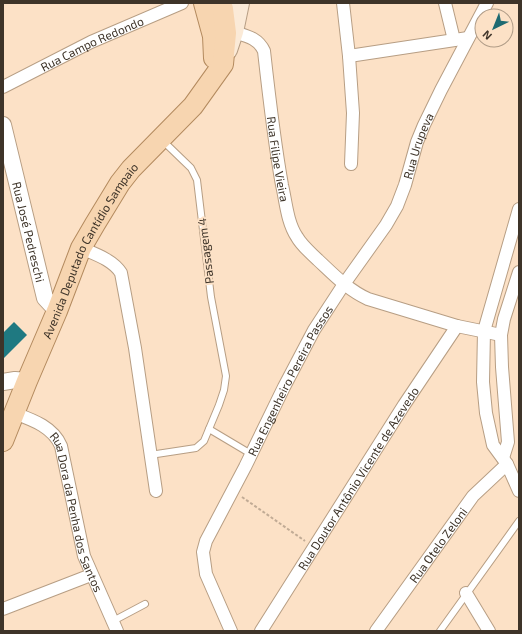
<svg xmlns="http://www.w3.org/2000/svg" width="522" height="634" font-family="'Exo 2',sans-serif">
  <rect width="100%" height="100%" fill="#fce1c6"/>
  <polygon fill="#1f7981" points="14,322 27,335 3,359 3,333"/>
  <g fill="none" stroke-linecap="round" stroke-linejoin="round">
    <defs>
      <g id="service">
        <polyline points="209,429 251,454"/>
        <polyline points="150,455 196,448 204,441 219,405 224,390 226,376 211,297 197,180 191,168 162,140"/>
        <polyline points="113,621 145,604"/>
        <polyline points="440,631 519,521"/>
      </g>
      <g id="minor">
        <polyline points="343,3 349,56 353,113 351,164"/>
        <polyline points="445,3 454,40"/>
        <path id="s1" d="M234,32C247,36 258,38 264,51C269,96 274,141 282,185C286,202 287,222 297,237C302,246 311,253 318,260C333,274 348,290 368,299L457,326L501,335"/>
        <polyline points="349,56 468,38"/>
        <path id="s2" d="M3,87L91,42L182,3"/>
        <polyline points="519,209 484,331 483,382 486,413 493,445 507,464 519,491"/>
        <path d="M81,248C95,254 113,260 121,273L135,348L156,491"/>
        <path id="s3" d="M14,413C33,420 53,427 61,446L84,556L117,631"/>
        <polyline points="503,458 508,442 502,367 501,335 504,319 519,272"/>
        <polyline points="466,593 489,631"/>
        <polyline points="3,609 91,575"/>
        <path id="s4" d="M231,631L206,574L203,552L206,541L245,467L284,387L314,330L344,284L386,225L397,206L405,185L417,142L424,125L441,90L487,3"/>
        <path id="s5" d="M261,631L404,405L457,326"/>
        <path id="s6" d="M376,631L473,496L507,464"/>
      </g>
      <g id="tertiary">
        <path id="s7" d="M3,125L45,298L57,311"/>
        <polyline points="3,382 15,380 27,381"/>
      </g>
      <polyline id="secondary" points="228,50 234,32 240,3"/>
      <g id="primary">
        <polyline points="204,3 213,36 214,58"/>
        <path id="s8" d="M3,441L27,381L57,311L81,248L95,224L120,183L131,169L193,106L223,64L226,33L223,9L221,3"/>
      </g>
    </defs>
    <use href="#service" stroke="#b79e84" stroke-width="8"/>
    <use href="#minor" stroke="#b79e84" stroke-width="14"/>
    <use href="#tertiary" stroke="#b79e84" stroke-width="18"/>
    <use href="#secondary" stroke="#b79e84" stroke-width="20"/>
    <use href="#primary" stroke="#b38a5e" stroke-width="22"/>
    <polyline stroke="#c1ab95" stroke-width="2" stroke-dasharray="3 2" stroke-linecap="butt" points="242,497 305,541"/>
    <use href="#service" stroke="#fff" stroke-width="6"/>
    <use href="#minor" stroke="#fff" stroke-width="12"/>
    <use href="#tertiary" stroke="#fff" stroke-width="16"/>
    <use href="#secondary" stroke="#fbead7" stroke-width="18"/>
    <use href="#primary" stroke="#f7d5b0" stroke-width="20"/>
  </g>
  <g text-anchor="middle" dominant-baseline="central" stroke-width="4" stroke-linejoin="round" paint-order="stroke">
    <g font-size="12" fill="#3e3429" stroke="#fce1c6">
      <text stroke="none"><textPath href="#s2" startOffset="99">Rua Campo Redondo</textPath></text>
      <text stroke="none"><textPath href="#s4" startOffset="546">Rua Urupeva</textPath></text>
      <text stroke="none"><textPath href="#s1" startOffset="146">Rua Filipe Vieira</textPath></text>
      <text stroke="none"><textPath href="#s7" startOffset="110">Rua José Pedreschi</textPath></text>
      <text transform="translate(205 251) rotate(-97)">Passagem 4</text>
      <text stroke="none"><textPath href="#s8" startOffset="210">Avenida Deputado Cantídio Sampaio</textPath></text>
      <text stroke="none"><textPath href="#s4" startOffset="277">Rua Engenheiro Pereira Passos</textPath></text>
      <text stroke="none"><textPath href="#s5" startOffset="181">Rua Doutor Antônio Vicente de Azevedo</textPath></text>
      <text stroke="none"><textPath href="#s3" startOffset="127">Rua Dora da Penha dos Santos</textPath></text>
      <text stroke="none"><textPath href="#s6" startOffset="106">Rua Otelo Zeloni</textPath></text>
    </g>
  </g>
  <rect width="522" height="634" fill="none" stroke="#3e3429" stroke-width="8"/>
  <g transform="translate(494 28) rotate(223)"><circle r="19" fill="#fce1c6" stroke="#b09c87"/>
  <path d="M0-3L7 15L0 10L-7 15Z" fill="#1e6a71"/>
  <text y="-6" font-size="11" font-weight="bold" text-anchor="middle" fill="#3e3429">N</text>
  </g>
</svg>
